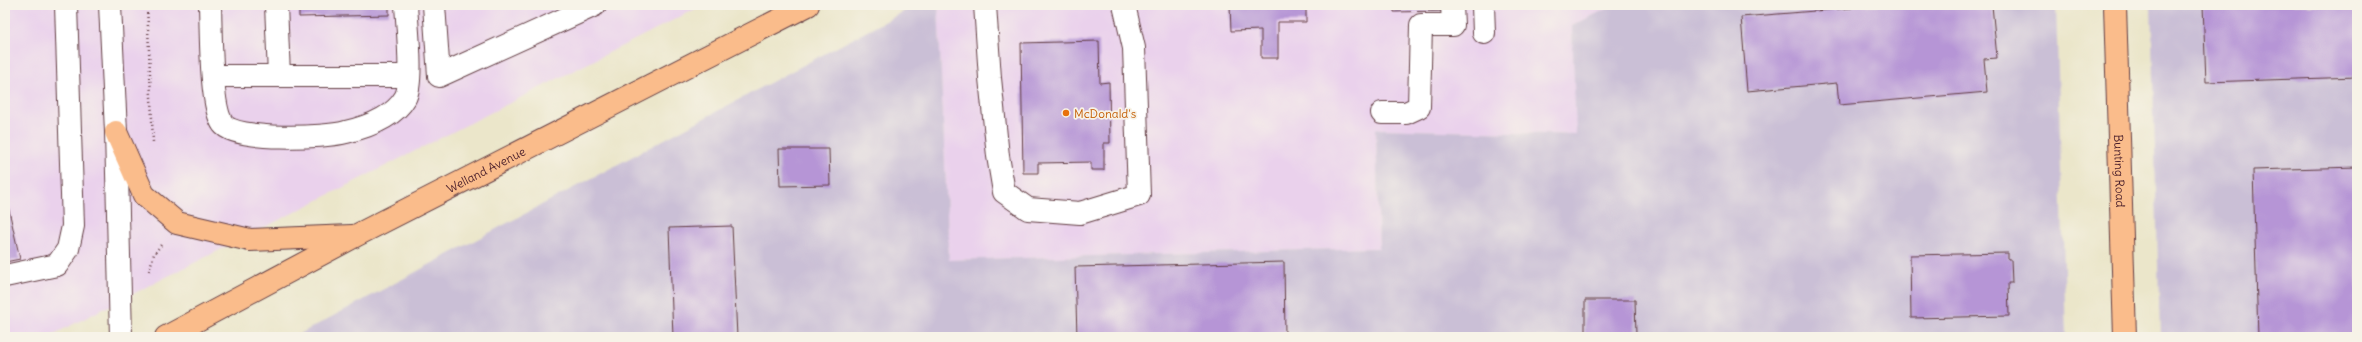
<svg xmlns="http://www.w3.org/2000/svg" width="2362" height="342" font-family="Delius,sans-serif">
  <rect width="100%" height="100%" fill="#f7f3e8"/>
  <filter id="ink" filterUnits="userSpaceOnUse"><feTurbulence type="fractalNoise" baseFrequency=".025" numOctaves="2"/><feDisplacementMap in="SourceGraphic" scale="8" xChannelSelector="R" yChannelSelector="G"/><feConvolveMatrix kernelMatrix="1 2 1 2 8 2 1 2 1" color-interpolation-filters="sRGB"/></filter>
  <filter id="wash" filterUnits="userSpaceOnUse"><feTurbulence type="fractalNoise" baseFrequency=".012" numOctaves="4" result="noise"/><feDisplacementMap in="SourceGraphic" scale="16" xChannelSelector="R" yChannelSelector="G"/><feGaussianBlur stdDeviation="0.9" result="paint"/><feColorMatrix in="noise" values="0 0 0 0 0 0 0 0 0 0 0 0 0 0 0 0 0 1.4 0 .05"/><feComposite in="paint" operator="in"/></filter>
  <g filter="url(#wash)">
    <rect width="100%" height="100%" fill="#ebe6ca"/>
    <g fill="#ead1ec">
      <polygon points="5,5 703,5 48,337 5,337"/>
      <polygon points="938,5 1614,5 1572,26 1577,135 1376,129 1379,248 949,260"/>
    </g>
    <g fill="#cabfd6">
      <polygon points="916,5 938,5 949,260 1379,248 1376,129 1576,135 1572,26 1614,5 2056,5 2066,337 294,337"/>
      <polygon points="2151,5 2357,5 2357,337 2160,337"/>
    </g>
    <g id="blocks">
      <g fill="#b695d6">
        <polygon points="299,5 389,5 389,15 299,17"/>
        <polygon points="448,5 472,5 472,6 448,7"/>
        <polygon points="1230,5 1306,5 1306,22 1278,22 1278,58 1261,58 1261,30 1231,31"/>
        <polygon points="1394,5 1444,5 1444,11 1394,12"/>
        <polygon points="1852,5 1992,5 1997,58 1984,59 1987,92 1839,105 1837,83 1747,91 1741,17 1852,8"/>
        <polygon points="2203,5 2357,5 2357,77 2206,82"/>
        <polygon points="1099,41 1100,83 1109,82 1110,143 1104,143 1104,170 1091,170 1091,162 1038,163 1038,173 1023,173 1021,43"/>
        <polygon points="779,149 829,149 830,185 780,186"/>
        <polygon points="2357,167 2357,337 2258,337 2253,170"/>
        <polygon points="5,193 20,259 5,262"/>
        <polygon points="732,226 737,337 673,337 669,228"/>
        <polygon points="2008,253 2008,259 2011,259 2012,283 2008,283 2009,316 1911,318 1910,255"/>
        <polygon points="1284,262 1285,337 1077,337 1075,267"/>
        <polygon points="1585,300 1635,300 1636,334 1585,335"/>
      </g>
    </g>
  </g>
  <g filter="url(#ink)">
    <use href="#blocks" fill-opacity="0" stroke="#623d43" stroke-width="1"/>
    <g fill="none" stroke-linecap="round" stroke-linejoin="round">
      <defs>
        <g id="minor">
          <polyline points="110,5 116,132 121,337"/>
          <path d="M210,5C211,29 210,107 223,124C235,141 326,138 346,132C367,127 394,117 405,98C414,83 407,25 406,5"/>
          <polyline points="276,5 279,75"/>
          <polyline points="434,5 439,76 595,5"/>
          <polyline points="985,5 990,78 998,156 1004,192 1028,209 1080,213 1139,195 1134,48 1124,5"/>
          <polyline points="1483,5 1484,33"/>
          <polyline points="214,76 409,76"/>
          <polyline points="1382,113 1406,113 1419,107 1421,25 1453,25 1452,5"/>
          <polyline points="5,276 57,265 68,249 73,226 66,5"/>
        </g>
        <g id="major">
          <path id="s1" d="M2115,5L2125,337"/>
          <polyline points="116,132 144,195 177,223 250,240 352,236"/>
          <path id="s2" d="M166,337L357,235L808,5"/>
        </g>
      </defs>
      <use href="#minor" stroke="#623d43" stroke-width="24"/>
      <use href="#major" stroke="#623d43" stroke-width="24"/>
      <g stroke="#623d43" stroke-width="2.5" stroke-dasharray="1 3" stroke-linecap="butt">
        <polyline points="147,5 153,142"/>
        <polyline points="149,271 154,254 161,245"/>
      </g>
      <use href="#minor" stroke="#fff" stroke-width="22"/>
      <use href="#major" stroke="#fabc8b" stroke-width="22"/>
    </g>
  </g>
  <circle fill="#e8710a" stroke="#f7f3e8" stroke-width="1.5" cx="1066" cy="113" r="4"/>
  <g text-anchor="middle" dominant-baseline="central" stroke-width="3.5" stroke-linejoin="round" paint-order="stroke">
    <g font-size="12" fill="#c56008" stroke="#f7f3e8" text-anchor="start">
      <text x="1074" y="113">McDonald's</text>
    </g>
    <g font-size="12" fill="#4a1f2b" stroke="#f7f3e8">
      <text stroke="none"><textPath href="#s2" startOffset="361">Welland Avenue</textPath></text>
      <text stroke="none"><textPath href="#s1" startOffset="166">Bunting Road</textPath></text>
    </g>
  </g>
  <rect width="2362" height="342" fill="none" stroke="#f7f3e8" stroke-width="20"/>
</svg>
